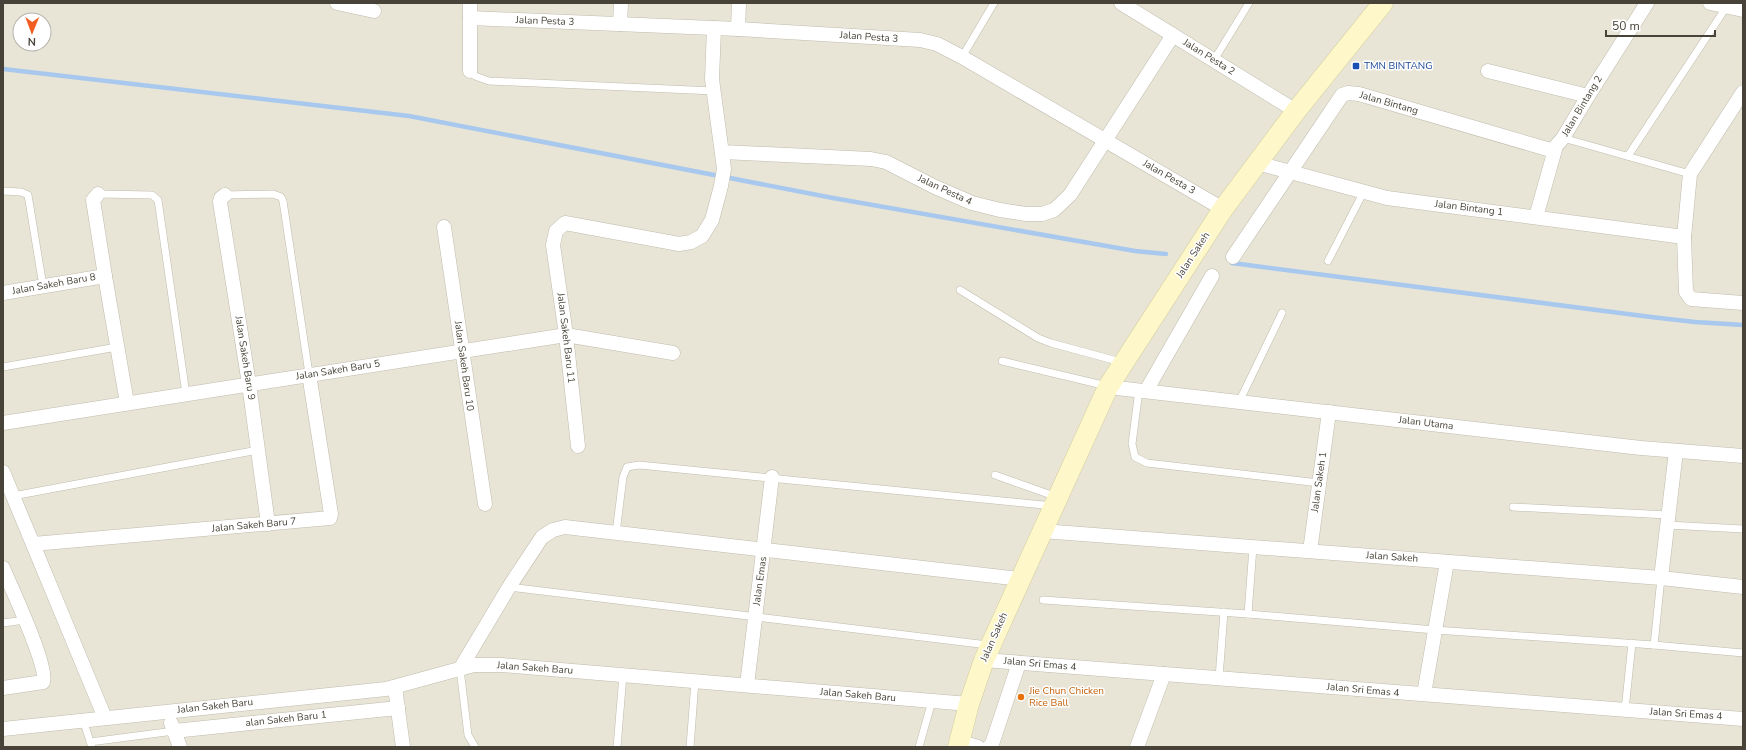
<svg xmlns="http://www.w3.org/2000/svg" width="1746" height="750" font-family="'Nunito Sans',sans-serif">
  <rect width="100%" height="100%" fill="#f4f2e9"/>
  <path fill="#e8e5d7" fill-rule="evenodd" d="M3,3H1743V747H3ZM20,20H44V44H20Z"/>
  <g fill="none" stroke-linecap="round" stroke-linejoin="round">
    <g stroke="#a8c8ee" stroke-width="4.5">
      <polyline points="3,69 409,116 833,198 1135,251 1166,254"/>
      <polyline points="1232,263 1651,317 1695,322 1743,325"/>
    </g>
    <defs>
      <g id="lane">
        <polyline points="962,57 994,3"/>
        <polyline points="1214,60 1249,3"/>
        <polyline points="470,71 475,76 489,81 714,91"/>
        <polyline points="1563,138 1690,174"/>
        <polyline points="1628,156 1727,6"/>
        <polyline points="3,191 21,192 28,195 43,286"/>
        <polyline points="98,194 152,195 158,200 186,394"/>
        <polyline points="225,195 273,194 281,197 283,201 309,374"/>
        <polyline points="1328,261 1363,193"/>
        <polyline points="960,290 1038,338 1051,343 1121,362"/>
        <polyline points="1002,361 1107,386"/>
        <polyline points="3,367 117,347"/>
        <polyline points="1139,390 1132,444 1135,457 1147,463 1319,483"/>
        <polyline points="1239,402 1282,313"/>
        <polyline points="995,475 1057,497"/>
        <polyline points="13,496 258,450"/>
        <polyline points="1513,507 1668,515"/>
        <polyline points="1667,525 1743,529"/>
        <polyline points="616,533 623,477 627,467 639,465 1053,506"/>
        <polyline points="509,587 988,645"/>
        <polyline points="1043,600 1248,614 1435,630 1654,645 1743,653"/>
        <polyline points="1248,614 1253,547"/>
        <polyline points="3,623 25,620"/>
        <polyline points="1654,645 1661,578"/>
        <polyline points="460,669 468,735 475,747"/>
        <polyline points="1219,678 1224,612"/>
        <polyline points="1625,710 1632,643"/>
        <polyline points="83,720 92,747"/>
        <polyline points="90,742 174,731"/>
        <polyline points="617,747 623,675"/>
        <polyline points="690,747 695,681"/>
        <polyline points="919,747 932,701"/>
      </g>
      <g id="street">
        <polyline points="337,3 374,11"/>
        <polyline points="1121,3 1296,111"/>
        <polyline points="1710,3 1743,10"/>
        <polyline points="470,18 738,29 920,40 937,44 962,57 1223,209"/>
        <polyline points="620,24 621,3"/>
        <polyline points="738,29 739,3"/>
        <polyline points="470,71 470,3"/>
        <polyline points="1488,71 1588,96"/>
        <polyline points="1743,92 1690,174 1684,237 1686,292 1691,299 1743,303"/>
        <polyline points="722,152 871,159 886,162 935,187 972,203 1000,210 1026,214 1042,214 1054,210 1070,195 1173,35"/>
        <polyline points="1257,163 1387,198 1684,237"/>
        <polyline points="98,194 93,200 105,276 127,403"/>
        <polyline points="225,195 221,198 220,202 249,384 268,524"/>
        <polyline points="1536,217 1556,146 1563,138 1588,96 1647,3"/>
        <polyline points="444,227 485,504"/>
        <polyline points="1233,257 1342,95 1348,93 1359,94 1554,151"/>
        <polyline points="3,293 105,276"/>
        <polyline points="1108,387 1641,448 1743,456"/>
        <polyline points="1146,391 1212,276"/>
        <polyline points="3,423 566,335 673,353"/>
        <polyline points="578,446 566,335 553,245 556,231 565,223 679,244 691,242 702,236 712,220 721,186 724,169 712,79 714,28"/>
        <polyline points="3,472 105,718"/>
        <polyline points="1042,531 1661,578 1743,587"/>
        <polyline points="33,544 330,518 331,514 309,374"/>
        <polyline points="1310,551 1329,412"/>
        <path d="M3,568C11,587 49,668 43,682L3,688"/>
        <polyline points="1661,578 1676,451"/>
        <polyline points="984,660 1743,719"/>
        <polyline points="460,669 509,587 542,537 553,530 565,527 1020,579"/>
        <polyline points="747,685 772,477"/>
        <polyline points="395,687 403,747"/>
        <polyline points="1424,694 1447,562"/>
        <polyline points="171,723 180,747"/>
        <polyline points="3,729 386,689 474,665 501,665 969,704"/>
        <polyline points="174,731 398,708"/>
        <polyline points="960,742 978,747"/>
        <polyline points="989,747 992,744 1019,663"/>
        <polyline points="1137,747 1164,674"/>
      </g>
      <polyline id="secondary" points="958,747 969,704 984,660 1108,387 1223,209 1296,111 1383,3"/>
    </defs>
    <use href="#lane" stroke="#bfbbac" stroke-width="8"/>
    <use href="#street" stroke="#bfbbac" stroke-width="15"/>
    <use href="#secondary" stroke="#d2cb9a" stroke-width="21"/>
    <use href="#lane" stroke="#fff" stroke-width="7"/>
    <use href="#street" stroke="#fff" stroke-width="14"/>
    <use href="#secondary" stroke="#fdf7ca" stroke-width="20"/>
  </g>
  <rect fill="#1a4fb4" stroke="#fff" stroke-width="1.5" x="1352" y="62" width="8" height="8" rx="2"/>
  <circle fill="#e8710a" stroke="#fff" stroke-width="1.5" cx="1021" cy="697" r="4"/>
  <g text-anchor="middle" dominant-baseline="central" stroke-width="3" stroke-linejoin="round" paint-order="stroke">
    <g font-size="10" fill="#474338" stroke="#fff">
      <text transform="translate(545 21) rotate(2)">Jalan Pesta 3</text>
      <text transform="translate(869 37) rotate(4)">Jalan Pesta 3</text>
      <text transform="translate(1209 57) rotate(32)">Jalan Pesta 2</text>
      <text transform="translate(1389 103) rotate(16)">Jalan Bintang</text>
      <text transform="translate(1582 106) rotate(-59)">Jalan Bintang 2</text>
      <text transform="translate(1169 177) rotate(30)">Jalan Pesta 3</text>
      <text transform="translate(945 190) rotate(25)">Jalan Pesta 4</text>
      <text transform="translate(1469 208) rotate(7)">Jalan Bintang 1</text>
      <text transform="translate(1193 255) rotate(-57)">Jalan Sakeh</text>
      <text transform="translate(54 284) rotate(-10)">Jalan Sakeh Baru 8</text>
      <text transform="translate(566 338) rotate(83)">Jalan Sakeh Baru 11</text>
      <text transform="translate(245 358) rotate(81)">Jalan Sakeh Baru 9</text>
      <text transform="translate(464 366) rotate(82)">Jalan Sakeh Baru 10</text>
      <text transform="translate(338 370) rotate(-9)">Jalan Sakeh Baru 5</text>
      <text transform="translate(1426 423) rotate(7)">Jalan Utama</text>
      <text transform="translate(1319 482) rotate(-82)">Jalan Sakeh 1</text>
      <text transform="translate(254 525) rotate(-5)">Jalan Sakeh Baru 7</text>
      <text transform="translate(1392 557) rotate(4)">Jalan Sakeh</text>
      <text transform="translate(760 581) rotate(-82)">Jalan Emas</text>
      <text transform="translate(994 637) rotate(-66)">Jalan Sakeh</text>
      <text transform="translate(1040 664) rotate(5)">Jalan Sri Emas 4</text>
      <text transform="translate(535 668) rotate(4)">Jalan Sakeh Baru</text>
      <text transform="translate(1363 690) rotate(5)">Jalan Sri Emas 4</text>
      <text transform="translate(858 695) rotate(5)">Jalan Sakeh Baru</text>
      <text transform="translate(215 706) rotate(-6)">Jalan Sakeh Baru</text>
      <text transform="translate(1686 714) rotate(4)">Jalan Sri Emas 4</text>
      <text transform="translate(286 719) rotate(-6)">alan Sakeh Baru 1</text>
    </g>
    <g font-size="10" fill="#164399" stroke="#fff" text-anchor="start">
      <text x="1364" y="66">TMN BINTANG</text>
    </g>
    <g font-size="10" fill="#c56008" stroke="#fff" text-anchor="start">
      <text x="1029" y="691">Jie Chun Chicken<tspan x="1029" dy="12">Rice Ball</tspan></text>
    </g>
  </g>
  <rect width="1746" height="750" fill="none" stroke="#474338" stroke-width="8"/>
  <g transform="translate(32 32) rotate(181)"><circle r="19" fill="#ffffff" stroke="#b5b4af"/>
  <path d="M0-3L7 15L0 10L-7 15Z" fill="#f25e22"/>
  <text y="-6" font-size="11" font-weight="bold" text-anchor="middle" fill="#474338">N</text>
  </g>
  <path d="M1606 30v6h109v-6" fill="none" stroke="#474338" stroke-width="2"/>
  <text x="1612" y="30" font-size="12" fill="#474338" stroke="#ffffff" stroke-width="3" paint-order="stroke">50 m</text>
</svg>
